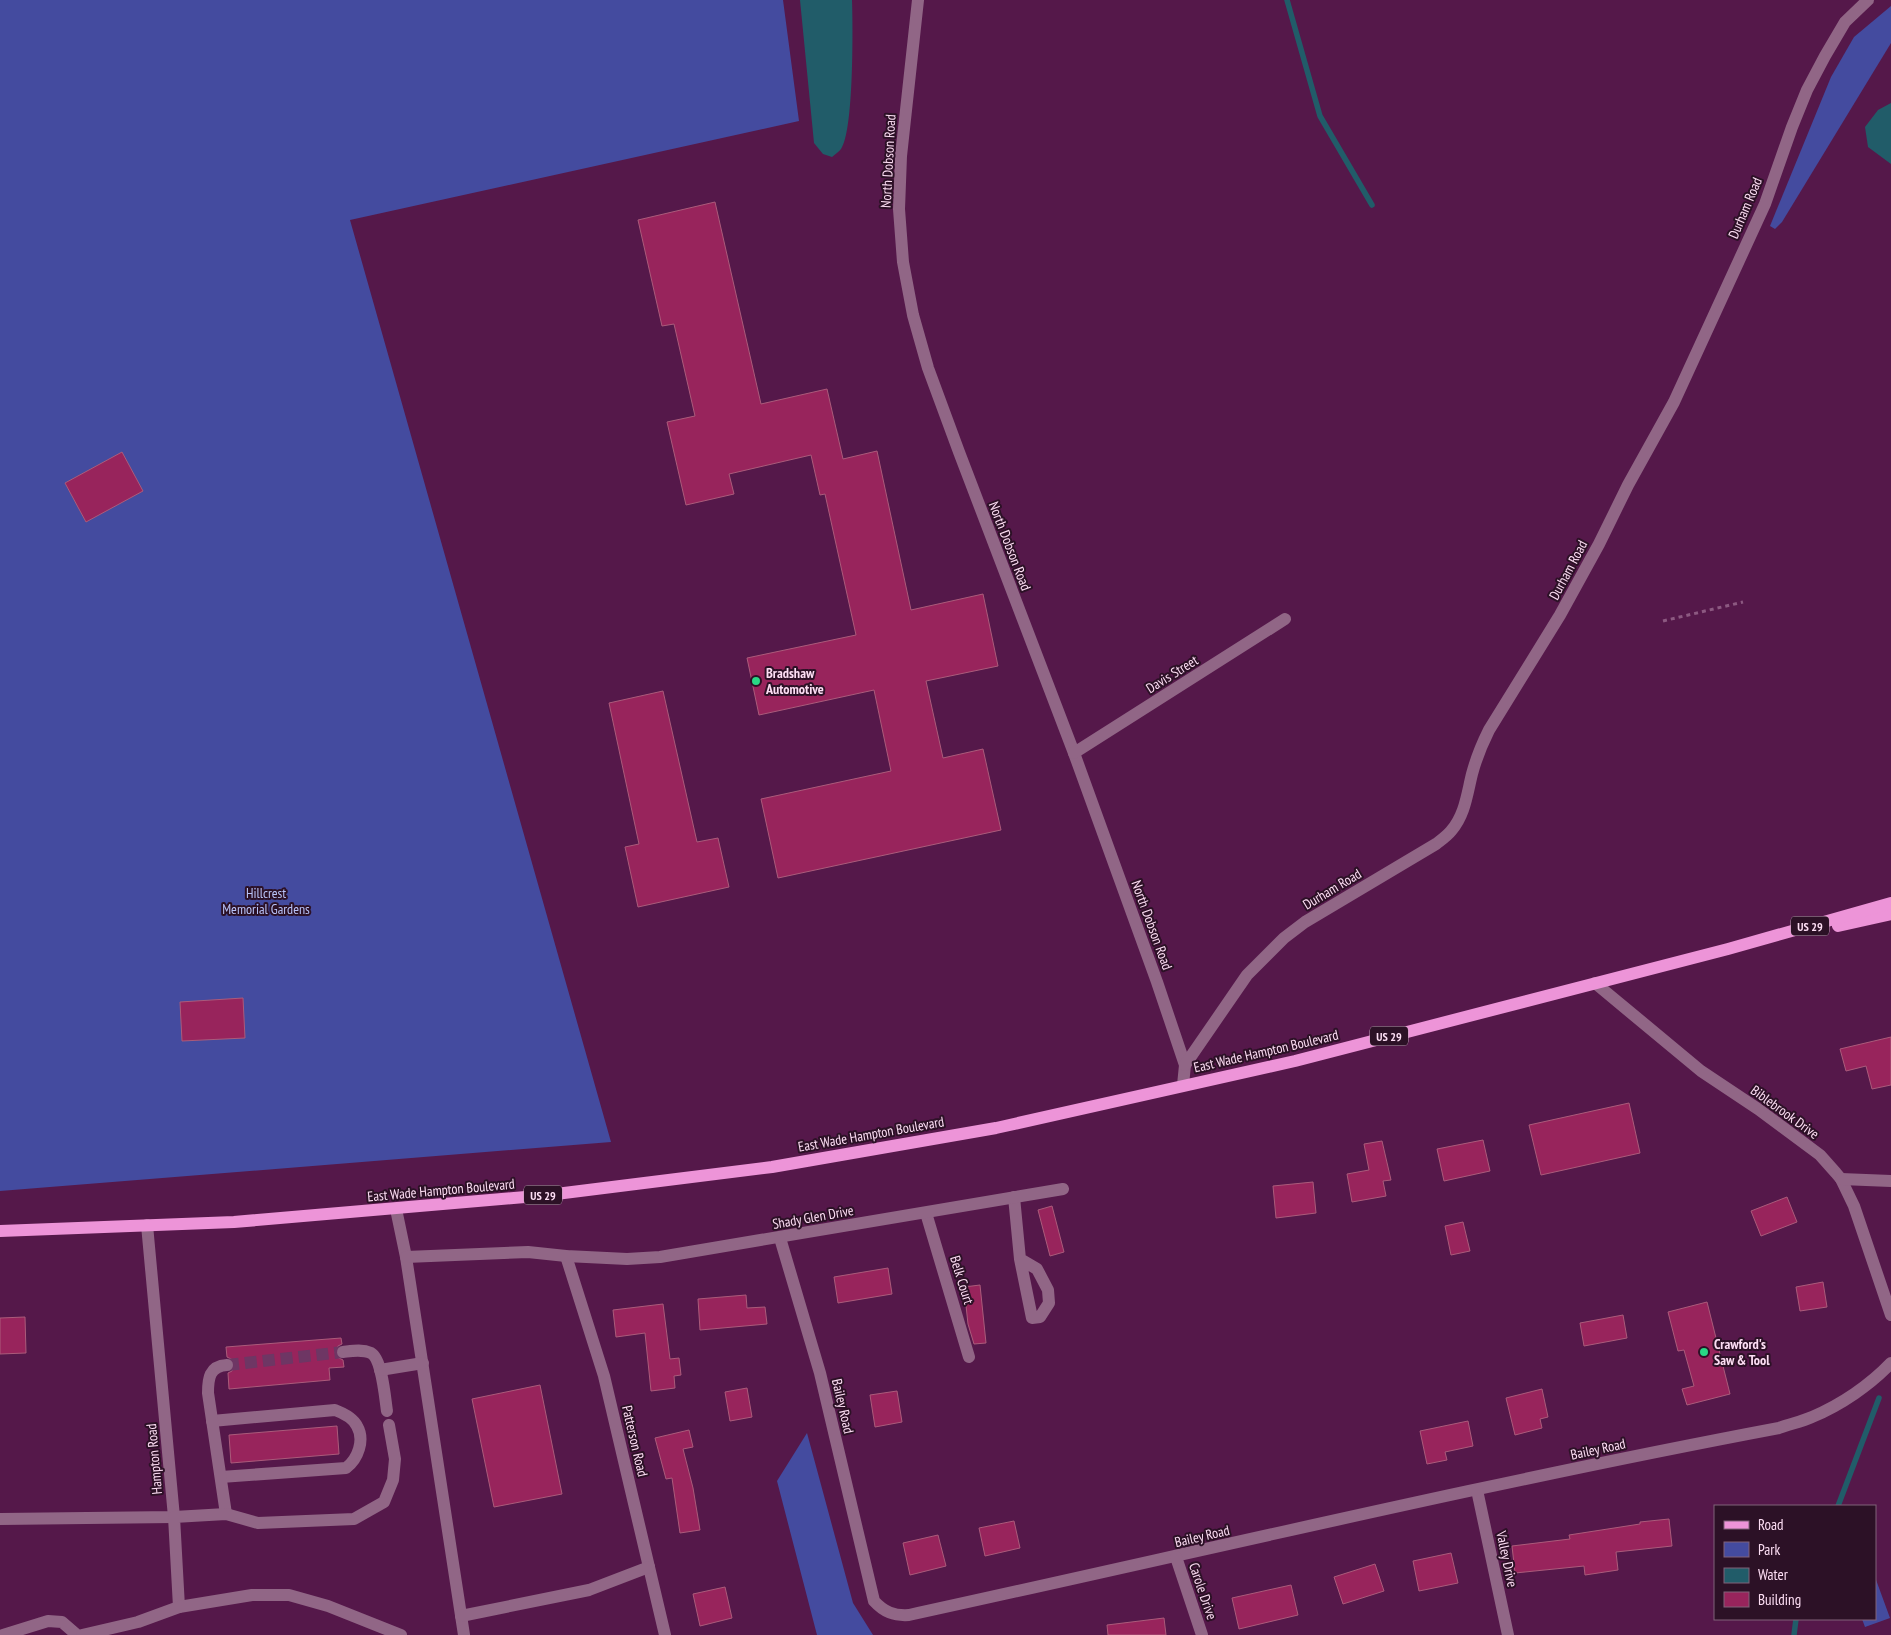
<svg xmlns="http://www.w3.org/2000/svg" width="1891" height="1635" font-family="'PT Sans Narrow',sans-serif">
  <rect width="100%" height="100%" fill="#55184a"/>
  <g fill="#444b9f">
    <polygon points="0,0 783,0 799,121 350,220 611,1142 0,1191"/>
    <polygon points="1891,6 1891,43 1782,222 1775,229 1770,226 1831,77 1854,37"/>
    <polygon points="807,1433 853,1603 873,1635 817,1635 777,1481"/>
    <polygon points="1875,1577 1890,1618 1865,1627 1862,1619 1875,1619"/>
  </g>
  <g fill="#215c69">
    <path d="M800,0H852C853,25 854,132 841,149C839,152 835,154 832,157L823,154L814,143Z"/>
    <polygon points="1891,103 1891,164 1868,147 1865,127 1878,110"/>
  </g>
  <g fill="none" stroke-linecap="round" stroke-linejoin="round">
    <g stroke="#215c69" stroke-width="5.5">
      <polyline points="1287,0 1320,116 1372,205"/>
      <polyline points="1838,1506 1879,1398"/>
      <polyline points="1794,1635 1796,1619"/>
    </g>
  </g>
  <g fill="#98245c" stroke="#ab5b7b">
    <polygon points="715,202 761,404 827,389 843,459 877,451 911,610 983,594 998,666 926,681 943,758 983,749 1001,830 778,878 761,799 891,771 874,690 759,715 747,658 856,635 825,494 820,495 811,455 729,474 734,494 686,505 667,422 695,416 674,324 662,326 638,220"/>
    <polygon points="122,452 143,491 86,522 65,483"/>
    <polygon points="663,691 697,842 718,838 729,887 638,907 625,847 639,844 609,703"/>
    <polygon points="243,998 245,1038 182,1041 180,1002"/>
    <polygon points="1891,1037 1891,1085 1872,1089 1866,1066 1846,1071 1840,1049"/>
    <polygon points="1629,1103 1640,1153 1541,1175 1529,1125"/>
    <polygon points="1483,1140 1490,1171 1444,1181 1437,1149"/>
    <polygon points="1382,1141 1391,1180 1383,1181 1386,1196 1352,1202 1347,1174 1369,1170 1364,1144"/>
    <polygon points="1313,1182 1316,1213 1276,1218 1273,1186"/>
    <polygon points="1787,1197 1797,1222 1761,1236 1751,1211"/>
    <polygon points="1052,1206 1064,1252 1050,1256 1038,1210"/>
    <polygon points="1463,1222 1470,1251 1451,1255 1445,1226"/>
    <polygon points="888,1268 892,1294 838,1303 834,1277"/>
    <polygon points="1823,1282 1827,1307 1800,1311 1796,1287"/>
    <polygon points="980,1285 986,1343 974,1344 968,1324 964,1287"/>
    <polygon points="746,1295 747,1308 765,1307 767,1324 700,1330 698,1299"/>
    <polygon points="1707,1302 1730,1394 1687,1405 1682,1389 1694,1386 1684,1350 1678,1351 1668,1312"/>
    <polygon points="663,1304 670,1359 679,1358 681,1375 674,1376 675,1388 651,1391 645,1333 616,1337 613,1310"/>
    <polygon points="1623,1315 1627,1338 1584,1346 1580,1323"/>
    <polygon points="25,1317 26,1353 0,1354 0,1318"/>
    <polygon points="341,1338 342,1344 338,1346 335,1352 337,1357 343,1360 344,1367 329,1368 330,1380 229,1389 228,1373 232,1371 235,1364 233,1360 227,1357 226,1347"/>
    <polygon points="540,1385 562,1494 494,1507 472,1399"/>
    <polygon points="747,1388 752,1417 730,1421 725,1392"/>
    <polygon points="1542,1389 1548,1417 1540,1419 1542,1428 1515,1435 1506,1398"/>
    <polygon points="897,1391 902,1422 875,1427 870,1395"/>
    <polygon points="1468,1421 1473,1446 1445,1452 1447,1460 1427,1464 1420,1431"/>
    <polygon points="337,1426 339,1454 231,1463 229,1435"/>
    <polygon points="689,1430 693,1447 683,1449 693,1488 700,1530 680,1533 672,1478 666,1479 655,1438"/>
    <polygon points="1669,1519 1672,1546 1616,1552 1618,1570 1585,1575 1584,1566 1515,1573 1512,1546 1570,1539 1569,1535 1640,1524 1640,1522"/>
    <polygon points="1014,1521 1020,1548 985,1556 979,1528"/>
    <polygon points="938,1535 946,1566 910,1575 903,1543"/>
    <polygon points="1451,1553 1458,1583 1419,1591 1413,1561"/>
    <polygon points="1375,1564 1384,1591 1343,1604 1334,1577"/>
    <polygon points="1291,1585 1298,1615 1239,1629 1232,1598"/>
    <polygon points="725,1587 732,1618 700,1626 693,1594"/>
    <polygon points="1164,1618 1166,1635 1108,1635 1107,1625"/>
  </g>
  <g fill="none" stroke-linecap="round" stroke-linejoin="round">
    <polyline stroke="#6e3664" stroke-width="12" stroke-dasharray="12 6" stroke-linecap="butt" points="227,1365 343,1352"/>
    <polyline stroke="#8c5981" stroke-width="3" stroke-dasharray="4 4" stroke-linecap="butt" points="1663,621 1743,602"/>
    <g stroke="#916686" stroke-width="12">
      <polyline points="918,0 901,156 899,209 903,262 913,315 928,368 959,452 1074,753 1157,982 1185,1065 1183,1085"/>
      <polyline points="1074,753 1285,619"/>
      <polyline points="1595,983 1701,1071 1758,1109 1820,1155 1836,1173 1841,1179 1854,1206 1891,1315"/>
      <path d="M1185,1065L1247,975L1284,938L1305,922L1436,844C1441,840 1447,836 1451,831C1465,815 1467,794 1472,774C1476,759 1482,744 1489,730L1560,615L1599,544L1628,485L1674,402L1765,204L1792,127L1807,90L1825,56L1845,22L1868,0"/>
      <polyline points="1841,1179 1891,1181"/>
      <polyline points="1014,1197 1020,1259 1032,1318 1040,1317 1049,1303 1048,1290 1037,1269 1020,1259"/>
      <polyline points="396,1209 406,1257 464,1635"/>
      <polyline points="926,1213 969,1357"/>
      <path d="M780,1238L820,1373L874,1601C884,1612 894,1616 909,1615C1198,1552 1487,1483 1779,1428C1789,1424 1801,1422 1812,1417C1841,1405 1870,1385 1891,1363"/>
      <polyline points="566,1256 604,1376 665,1635"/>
      <polyline points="406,1257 528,1252 566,1256 627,1259 660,1257 1063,1189"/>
      <path d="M343,1352C352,1351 362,1349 371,1353C382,1359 385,1398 387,1411"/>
      <polyline points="380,1370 423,1363"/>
      <path d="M212,1421L335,1410C343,1413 353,1418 357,1426C365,1440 358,1459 346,1468L221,1477"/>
      <polyline points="1477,1490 1508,1635"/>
      <path d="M226,1514L208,1393C208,1379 209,1366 227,1365"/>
      <polyline points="0,1519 174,1517 147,1225"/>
      <polyline points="1176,1557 1202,1635"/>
      <polyline points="179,1607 174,1517 226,1514 258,1523 354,1519 384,1502 393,1480 395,1459 389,1425"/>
      <polyline points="461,1616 589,1590 649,1567"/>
      <polyline points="3,1635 48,1621 62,1622 77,1635"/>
      <polyline points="82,1635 138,1622 179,1607 252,1595 289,1595 328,1606 401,1635"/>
    </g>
    <g stroke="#ed94d8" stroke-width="12">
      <polyline points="1838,926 1891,914"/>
      <polyline points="0,1231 234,1222 548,1195 772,1167 996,1128 1295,1061 1728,949 1891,903"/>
    </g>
  </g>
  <g fill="#29d885" stroke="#2c1126" stroke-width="2">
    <circle cx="756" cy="681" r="5"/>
    <circle cx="1704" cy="1352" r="5"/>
  </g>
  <g text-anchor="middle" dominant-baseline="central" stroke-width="4" stroke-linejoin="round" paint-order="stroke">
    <g fill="#2c1126" stroke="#bea0b6" stroke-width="1">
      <rect x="1791" y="916.5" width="38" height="19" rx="4"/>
      <rect x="1370" y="1026.5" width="38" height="19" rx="4"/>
      <rect x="524" y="1185.5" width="38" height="19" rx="4"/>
    </g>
    <g font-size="12" font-weight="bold" fill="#fddef4">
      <text x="1810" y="926">US 29</text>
      <text x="1389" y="1036">US 29</text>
      <text x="543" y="1195">US 29</text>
    </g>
    <g font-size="14" fill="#fddef4" stroke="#2c1126">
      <text transform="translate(888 161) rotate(-87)">North Dobson Road</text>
      <text transform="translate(1745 208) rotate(-67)">Durham Road</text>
      <text transform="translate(1010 546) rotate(69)">North Dobson Road</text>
      <text transform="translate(1568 570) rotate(-62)">Durham Road</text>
      <text transform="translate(1172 674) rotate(-32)">Davis Street</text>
      <text transform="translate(1332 889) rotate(-31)">Durham Road</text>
      <text transform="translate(1152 925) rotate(70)">North Dobson Road</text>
      <text transform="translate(1266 1051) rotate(-13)">East Wade Hampton Boulevard</text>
      <text transform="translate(1785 1112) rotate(36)">Biblebrook Drive</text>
      <text transform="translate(871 1134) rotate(-10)">East Wade Hampton Boulevard</text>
      <text transform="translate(441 1190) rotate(-5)">East Wade Hampton Boulevard</text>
      <text transform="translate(813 1217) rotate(-10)">Shady Glen Drive</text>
      <text transform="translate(962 1280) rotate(73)">Belk Court</text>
      <text transform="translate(843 1406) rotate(77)">Bailey Road</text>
      <text transform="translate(635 1441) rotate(77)">Patterson Road</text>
      <text transform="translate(1598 1449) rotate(-12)">Bailey Road</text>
      <text transform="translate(154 1459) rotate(-95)">Hampton Road</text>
      <text transform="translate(1202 1536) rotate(-13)">Bailey Road</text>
      <text transform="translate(1507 1559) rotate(78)">Valley Drive</text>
      <text transform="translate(1203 1591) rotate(71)">Carole Drive</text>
    </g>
    <g font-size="14" font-weight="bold" fill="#fddef4" stroke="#2c1126" text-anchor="start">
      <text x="766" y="673">Bradshaw<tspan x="766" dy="16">Automotive</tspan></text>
      <text x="1714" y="1344">Crawford's<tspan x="1714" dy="16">Saw &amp; Tool</tspan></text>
    </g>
    <g font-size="14" fill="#b9c3f8" stroke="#2c1126">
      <text x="266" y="893">Hillcrest<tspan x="266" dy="16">Memorial Gardens</tspan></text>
    </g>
  </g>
  <rect x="1714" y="1505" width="162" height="115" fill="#2c1126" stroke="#806378"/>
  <rect x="1724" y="1521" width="25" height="8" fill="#ed94d8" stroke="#806378"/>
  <text x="1758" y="1530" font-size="15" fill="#fddef4">Road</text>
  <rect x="1724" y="1542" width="25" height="15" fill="#444b9f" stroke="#806378"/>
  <text x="1758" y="1555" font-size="15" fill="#fddef4">Park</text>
  <rect x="1724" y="1568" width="25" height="15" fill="#215c69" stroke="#806378"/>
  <text x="1758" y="1580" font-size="15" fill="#fddef4">Water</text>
  <rect x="1724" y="1592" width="25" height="15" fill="#98245c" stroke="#806378"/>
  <text x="1758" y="1605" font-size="15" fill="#fddef4">Building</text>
</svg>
